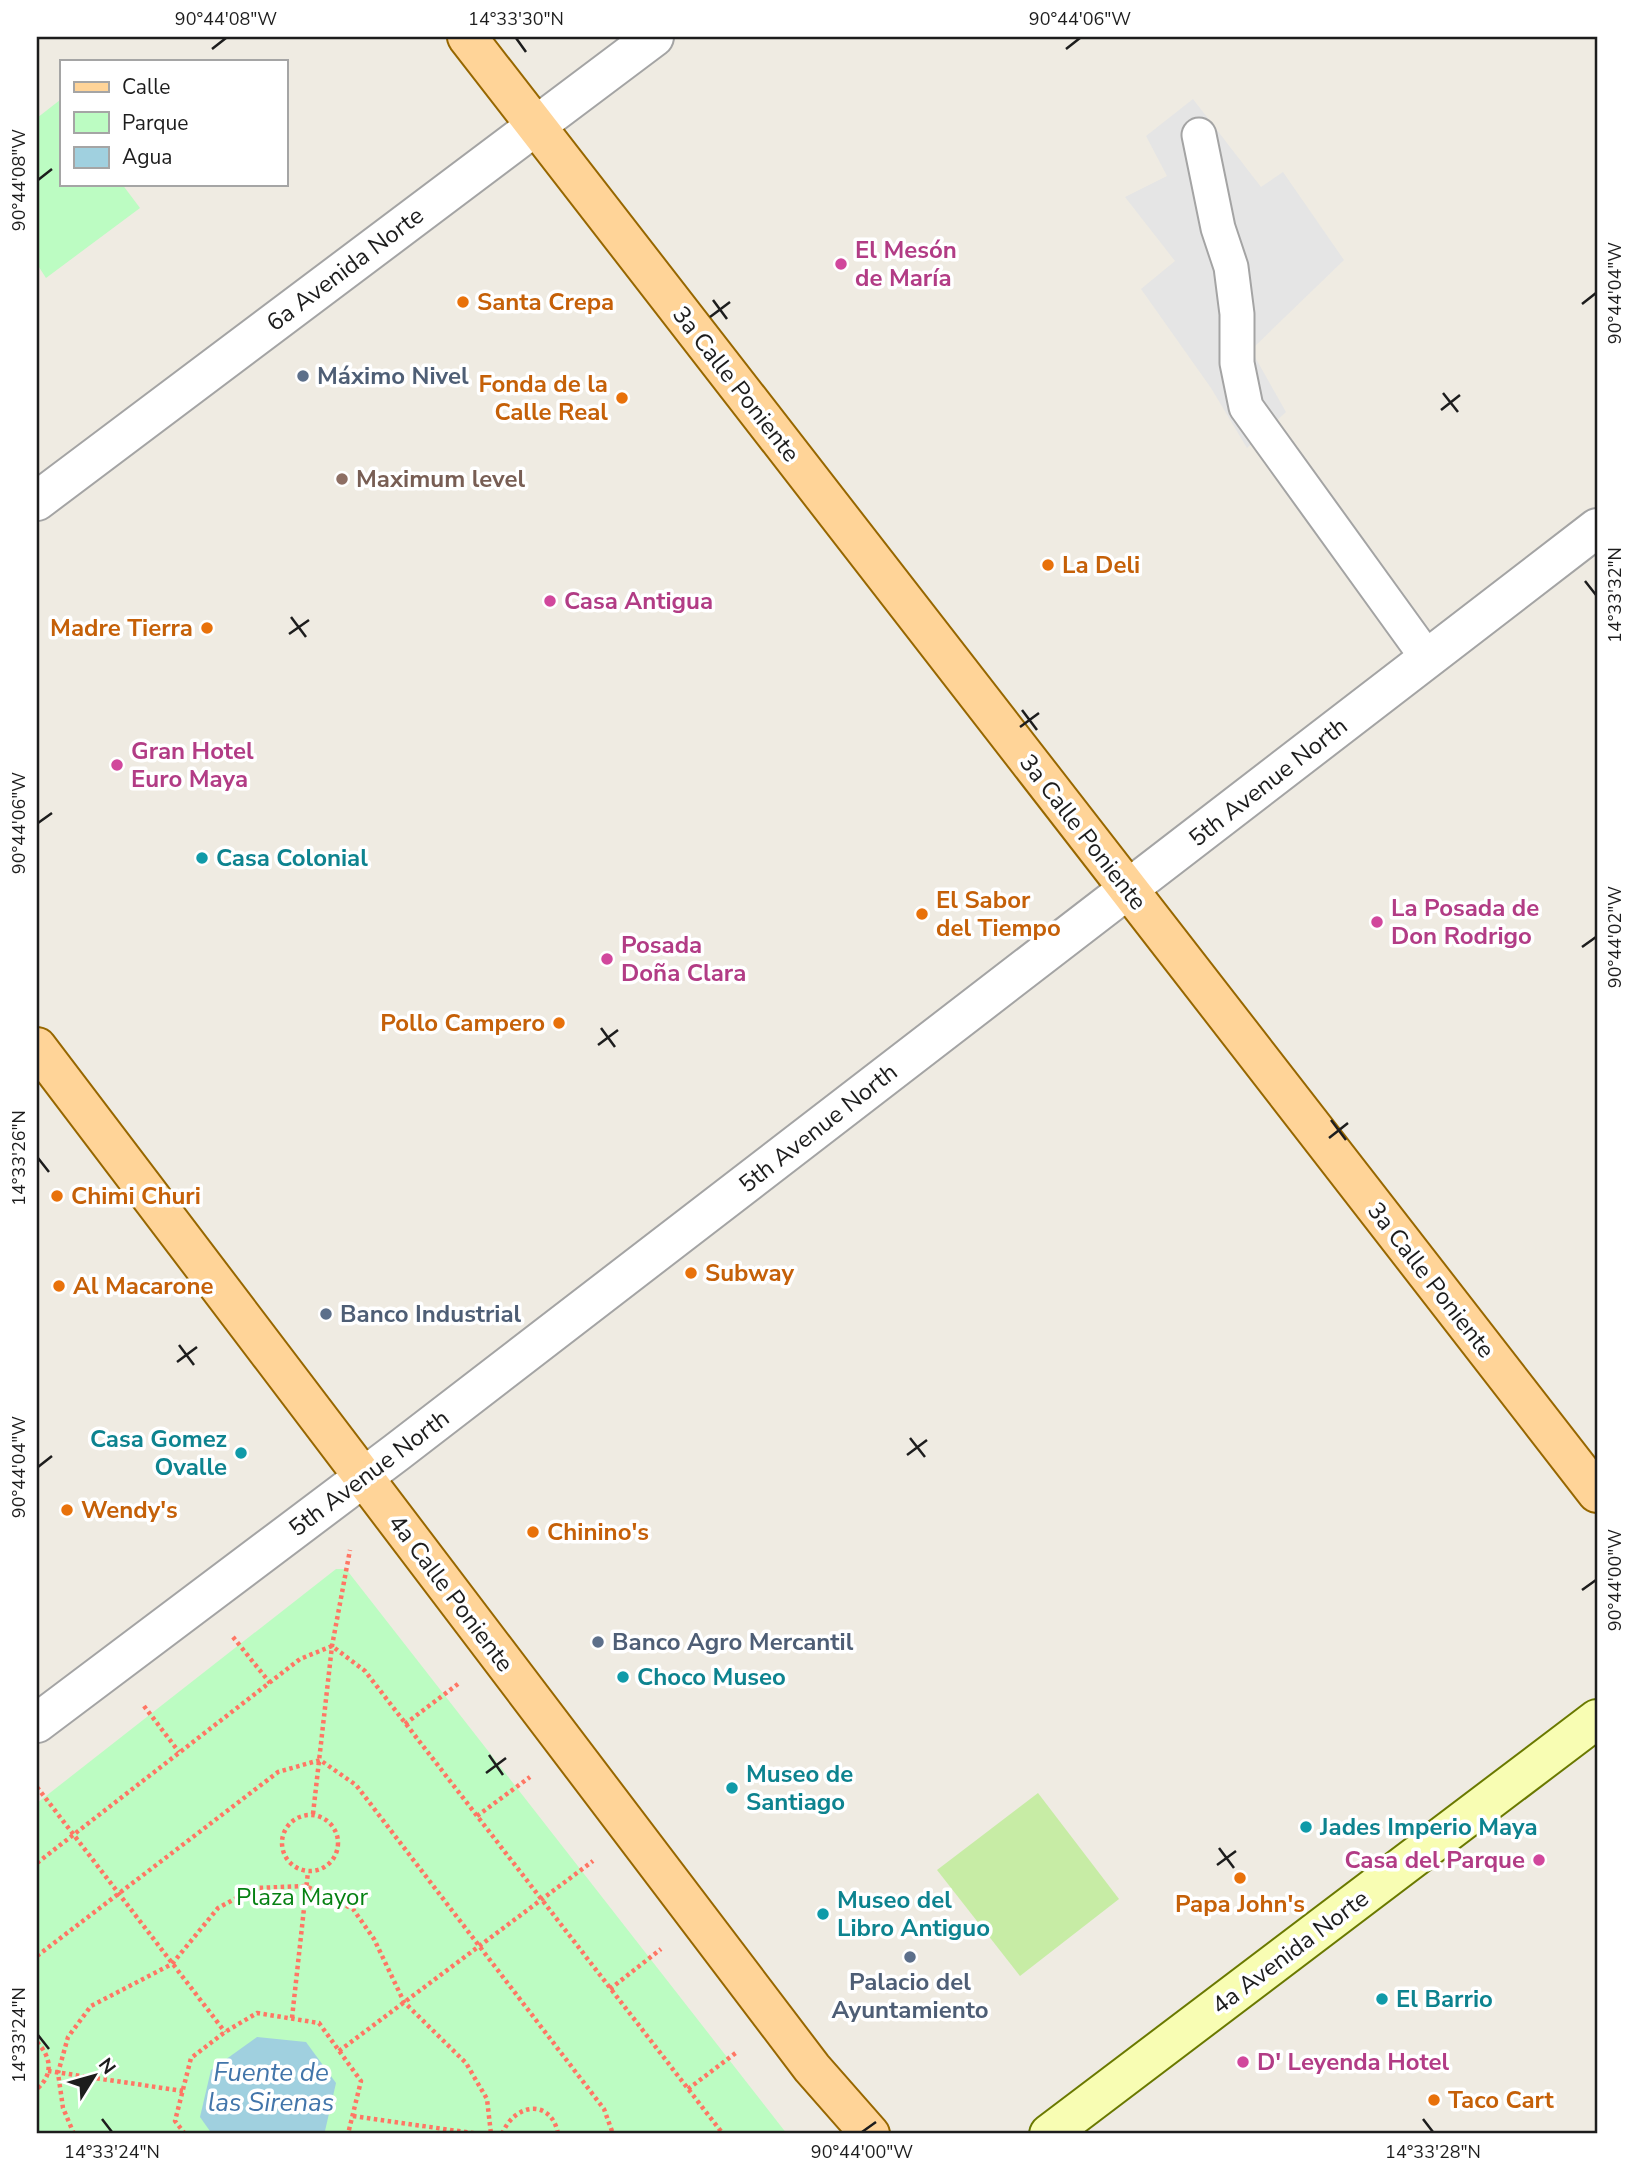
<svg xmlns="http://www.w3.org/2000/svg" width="1634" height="2171" font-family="'Nunito Sans',sans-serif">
  <rect width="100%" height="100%" fill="#efebe2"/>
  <polygon fill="#c7eca5" points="1038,1793 1119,1899 1020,1976 937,1870"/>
  <g fill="#bcfcc2">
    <polygon points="60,100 61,184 122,184 140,208 46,278 37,264 37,118"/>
    <polygon points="336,1569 346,1569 787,2134 37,2134 37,1803"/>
  </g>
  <polygon fill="#e5e5e5" points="1193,99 1261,187 1283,172 1344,260 1251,350 1286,412 1247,448 1211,388 1141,289 1175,261 1125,197 1167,176 1146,136"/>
  <polygon fill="#a0d0df" points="257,2037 306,2042 336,2083 325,2131 321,2134 212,2134 200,2117 211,2070"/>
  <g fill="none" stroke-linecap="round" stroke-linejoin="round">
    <defs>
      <polyline id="lane" points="1199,135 1218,228 1231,267 1237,314 1237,363 1246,407 1428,659"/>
      <g id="street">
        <polyline points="37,501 654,37"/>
        <polyline points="37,1723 397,1452 1597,528"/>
      </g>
      <polyline id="secondary" points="1049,2134 1597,1719"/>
      <g id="primary">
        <polyline points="467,37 1597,1493"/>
        <polyline points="37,1047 812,2068 870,2134"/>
      </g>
    </defs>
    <use href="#lane" stroke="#a4a4a4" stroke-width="37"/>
    <use href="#street" stroke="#a4a4a4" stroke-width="42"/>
    <use href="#secondary" stroke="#6a7900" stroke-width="42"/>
    <use href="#primary" stroke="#976700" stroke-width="42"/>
    <g stroke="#ff7664" stroke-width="4.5" stroke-dasharray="3.5 3.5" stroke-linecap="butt">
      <polyline points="233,1637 270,1683"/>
      <polyline points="144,1706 179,1752"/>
      <polyline points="405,1724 458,1684"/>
      <polyline points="37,1787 225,2032"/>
      <polyline points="313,1814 332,1646 350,1550"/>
      <circle cx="310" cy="1843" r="28"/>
      <polyline points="477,1816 530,1777"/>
      <polyline points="37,1863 300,1659 332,1646 365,1671 723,2134"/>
      <polyline points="37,1956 278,1772 320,1760 356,1785 604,2109 613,2134"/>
      <polyline points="610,1989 661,1949"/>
      <polyline points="292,2018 308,1872"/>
      <path d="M37,2042C51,2057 54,2074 37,2089"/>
      <polyline points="339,2051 593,1861"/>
      <polyline points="48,2071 183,2091"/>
      <polyline points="688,2089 737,2052"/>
      <polyline points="353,2116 479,2134"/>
      <polyline points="74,2134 63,2108 58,2073 68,2037 91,2006 172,1964 218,1908 255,1888 306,1886 353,1909 374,1939 404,2002 466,2063 487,2099 491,2134"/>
      <polyline points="185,2134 175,2121 191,2058 225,2032 257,2013 319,2023 361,2081 348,2134"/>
      <path d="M502,2134C515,2102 552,2099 558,2134"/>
    </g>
    <use href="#lane" stroke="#fff" stroke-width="33"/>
    <use href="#street" stroke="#fff" stroke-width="38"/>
    <use href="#secondary" stroke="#f8fdb3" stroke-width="38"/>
    <use href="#primary" stroke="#ffd498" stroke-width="38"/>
  </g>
  <path fill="none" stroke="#1d1d1d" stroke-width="2.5" d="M516,38L526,52M212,49L226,38M1066,49L1080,38M38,180L52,169M713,300L727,319M1582,304L1596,293M710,317L730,302M1443,393L1458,412M1441,410L1460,395M1585,581L1596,595M291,617L306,637M289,634L309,620M1022,710L1037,730M1020,727L1039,713M38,823L52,813M1582,947L1596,937M601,1028L615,1047M598,1045L618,1030M1331,1120L1346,1140M1329,1138L1348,1123M38,1158L49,1172M179,1345L194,1365M177,1362L197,1347M910,1438L925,1457M907,1455L927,1440M38,1467L52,1456M1582,1590L1596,1580M489,1755L503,1775M486,1773L506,1758M1219,1848L1234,1868M1217,1865L1236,1851M38,2035L49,2049M102,2119L112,2132M1423,2119L1433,2132M862,2132L876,2122"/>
  <g fill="#d1479c" stroke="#fff" stroke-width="2.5">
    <circle cx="841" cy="264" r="7"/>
    <circle cx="550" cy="601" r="7"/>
    <circle cx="117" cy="765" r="7"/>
    <circle cx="1377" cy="922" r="7"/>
    <circle cx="607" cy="959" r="7"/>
    <circle cx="1539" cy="1860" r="7"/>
    <circle cx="1243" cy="2062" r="7"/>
  </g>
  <g fill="#e8710a" stroke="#fff" stroke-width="2.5">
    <circle cx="463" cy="302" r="7"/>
    <circle cx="622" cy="398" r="7"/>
    <circle cx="1048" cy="565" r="7"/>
    <circle cx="207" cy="628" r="7"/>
    <circle cx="922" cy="914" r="7"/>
    <circle cx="559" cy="1023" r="7"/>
    <circle cx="57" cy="1196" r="7"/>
    <circle cx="691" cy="1273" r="7"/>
    <circle cx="59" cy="1286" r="7"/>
    <circle cx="67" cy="1510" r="7"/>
    <circle cx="533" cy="1532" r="7"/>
    <circle cx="1240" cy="1878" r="7"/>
    <circle cx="1434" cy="2100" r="7"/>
  </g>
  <g fill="#5c6f8a" stroke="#fff" stroke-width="2.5">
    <circle cx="303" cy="376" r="7"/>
    <circle cx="326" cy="1314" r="7"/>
    <circle cx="598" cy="1642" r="7"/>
    <circle cx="910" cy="1957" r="7"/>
  </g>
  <circle fill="#8d6e63" stroke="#fff" stroke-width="2.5" cx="342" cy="479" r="7"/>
  <g fill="#0f9aa8" stroke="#fff" stroke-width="2.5">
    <circle cx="202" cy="858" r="7"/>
    <circle cx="241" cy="1453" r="7"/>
    <circle cx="623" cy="1677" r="7"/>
    <circle cx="732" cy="1788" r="7"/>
    <circle cx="1306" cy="1827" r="7"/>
    <circle cx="823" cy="1914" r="7"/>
    <circle cx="1382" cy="1999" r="7"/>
  </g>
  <g text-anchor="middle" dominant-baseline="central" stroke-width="7" stroke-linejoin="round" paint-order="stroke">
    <g font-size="24" font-weight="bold" fill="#b23c85" stroke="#fff" text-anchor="start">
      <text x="855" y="250">El Mesón<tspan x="855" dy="28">de María</tspan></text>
      <text x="564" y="601">Casa Antigua</text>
      <text x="131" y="751">Gran Hotel<tspan x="131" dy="28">Euro Maya</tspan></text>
      <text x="1391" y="908">La Posada de<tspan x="1391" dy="28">Don Rodrigo</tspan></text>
      <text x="621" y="945">Posada<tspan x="621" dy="28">Doña Clara</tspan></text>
      <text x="1525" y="1860" text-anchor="end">Casa del Parque</text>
      <text x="1257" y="2062">D' Leyenda Hotel</text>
    </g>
    <g font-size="24" fill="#1d1d1d" stroke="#fff">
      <text transform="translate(345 269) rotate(-37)">6a Avenida Norte</text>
      <text transform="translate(736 384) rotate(52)">3a Calle Poniente</text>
      <text transform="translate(1268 782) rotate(-38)">5th Avenue North</text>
      <text transform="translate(1083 832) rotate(52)">3a Calle Poniente</text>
      <text transform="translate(818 1128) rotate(-38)">5th Avenue North</text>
      <text transform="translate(1431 1280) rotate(52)">3a Calle Poniente</text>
      <text transform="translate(369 1473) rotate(-37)">5th Avenue North</text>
      <text transform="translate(451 1593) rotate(53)">4a Calle Poniente</text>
      <text transform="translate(1290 1952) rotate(-37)">4a Avenida Norte</text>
    </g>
    <g font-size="24" font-weight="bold" fill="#c56008" stroke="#fff" text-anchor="start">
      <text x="477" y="302">Santa Crepa</text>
      <text x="608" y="384" text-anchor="end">Fonda de la<tspan x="608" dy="28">Calle Real</tspan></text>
      <text x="1062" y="565">La Deli</text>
      <text x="193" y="628" text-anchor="end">Madre Tierra</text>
      <text x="936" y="900">El Sabor<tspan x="936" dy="28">del Tiempo</tspan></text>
      <text x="545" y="1023" text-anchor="end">Pollo Campero</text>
      <text x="71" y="1196">Chimi Churi</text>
      <text x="705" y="1273">Subway</text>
      <text x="73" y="1286">Al Macarone</text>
      <text x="81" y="1510">Wendy's</text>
      <text x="547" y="1532">Chinino's</text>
      <text x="1240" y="1904" text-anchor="middle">Papa John's</text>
      <text x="1448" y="2100">Taco Cart</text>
    </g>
    <g font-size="24" font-weight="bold" fill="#4e5e75" stroke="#fff" text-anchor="start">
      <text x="317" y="376">Máximo Nivel</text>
      <text x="340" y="1314">Banco Industrial</text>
      <text x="612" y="1642">Banco Agro Mercantil</text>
      <text x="910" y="1982" text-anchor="middle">Palacio del<tspan x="910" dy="28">Ayuntamiento</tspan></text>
    </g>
    <g font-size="24" font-weight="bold" fill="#785e54" stroke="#fff" text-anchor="start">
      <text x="356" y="479">Maximum level</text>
    </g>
    <g font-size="24" font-weight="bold" fill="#0d838f" stroke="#fff" text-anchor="start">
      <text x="216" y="858">Casa Colonial</text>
      <text x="227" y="1439" text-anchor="end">Casa Gomez<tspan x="227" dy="28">Ovalle</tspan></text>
      <text x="637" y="1677">Choco Museo</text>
      <text x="746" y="1774">Museo de<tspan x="746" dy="28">Santiago</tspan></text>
      <text x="1320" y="1827">Jades Imperio Maya</text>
      <text x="837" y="1900">Museo del<tspan x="837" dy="28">Libro Antiguo</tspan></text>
      <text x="1396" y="1999">El Barrio</text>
    </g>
    <g font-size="24" fill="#058112" stroke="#fff">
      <text x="302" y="1897">Plaza Mayor</text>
    </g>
    <g font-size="26" font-style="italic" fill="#4275aa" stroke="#fff">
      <text x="271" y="2072">Fuente de<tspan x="271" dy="30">las Sirenas</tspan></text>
    </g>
  </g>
  <rect width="1634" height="2171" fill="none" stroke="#ffffff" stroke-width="77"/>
  <rect x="60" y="60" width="228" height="126" fill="#ffffff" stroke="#a5a5a5" stroke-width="2"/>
  <rect x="74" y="82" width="35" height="10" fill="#ffd498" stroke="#a5a5a5" stroke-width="2"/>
  <text x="122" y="94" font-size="21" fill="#1d1d1d">Calle</text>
  <rect x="74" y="112" width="35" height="21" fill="#bcfcc2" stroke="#a5a5a5" stroke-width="2"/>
  <text x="122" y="130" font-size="21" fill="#1d1d1d">Parque</text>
  <rect x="74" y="147" width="35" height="21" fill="#a0d0df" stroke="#a5a5a5" stroke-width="2"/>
  <text x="122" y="164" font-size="21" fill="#1d1d1d">Agua</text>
  <g transform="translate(94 2076) rotate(53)" stroke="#ffffff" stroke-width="5" paint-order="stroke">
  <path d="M0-5L12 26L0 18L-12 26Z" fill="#1d1d1d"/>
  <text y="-10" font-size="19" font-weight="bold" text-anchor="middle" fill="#1d1d1d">N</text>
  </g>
  <rect x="38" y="38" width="1558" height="2094" fill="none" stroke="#1d1d1d" stroke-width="2.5"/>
  <g font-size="18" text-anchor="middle" fill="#1d1d1d">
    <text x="226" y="25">90°44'08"W</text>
    <text x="516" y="25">14°33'30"N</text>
    <text x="1080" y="25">90°44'06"W</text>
    <text transform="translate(19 180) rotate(-90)" y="6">90°44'08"W</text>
    <text transform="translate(1615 293) rotate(-90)" y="6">90°44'04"W</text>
    <text transform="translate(1615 595) rotate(-90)" y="6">14°33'32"N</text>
    <text transform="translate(19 823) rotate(-90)" y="6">90°44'06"W</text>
    <text transform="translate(1615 937) rotate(-90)" y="6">90°44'02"W</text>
    <text transform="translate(19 1158) rotate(-90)" y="6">14°33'26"N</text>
    <text transform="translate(19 1467) rotate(-90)" y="6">90°44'04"W</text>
    <text transform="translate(1615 1580) rotate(-90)" y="6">90°44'00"W</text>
    <text transform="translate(19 2035) rotate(-90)" y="6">14°33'24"N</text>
    <text x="112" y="2158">14°33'24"N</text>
    <text x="862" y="2158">90°44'00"W</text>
    <text x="1433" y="2158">14°33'28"N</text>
  </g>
</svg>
